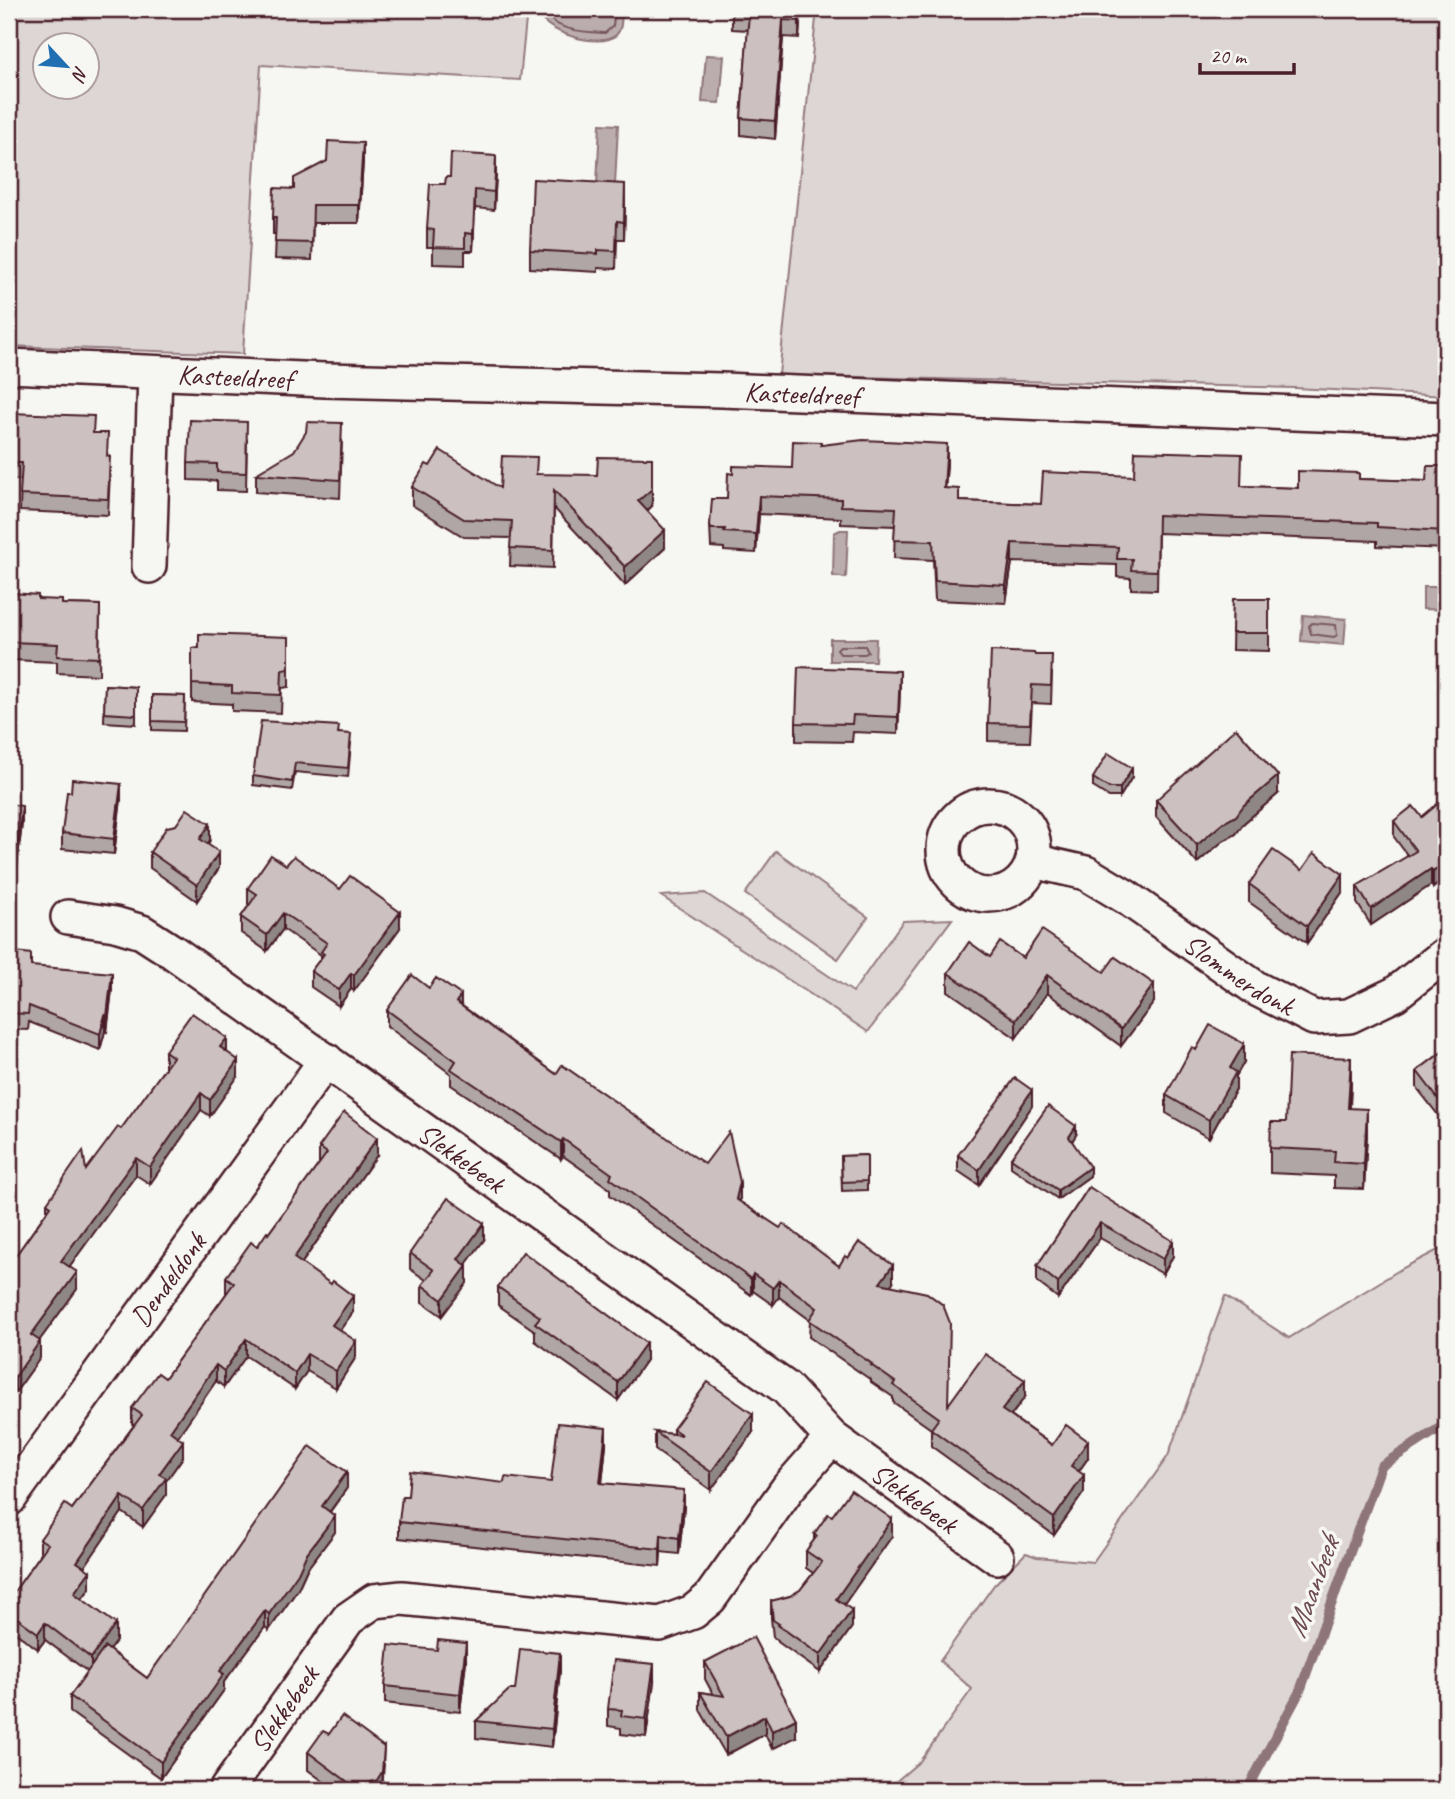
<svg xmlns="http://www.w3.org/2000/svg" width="1455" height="1799" font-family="Caveat,sans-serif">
  <rect width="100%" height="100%" fill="#f6f6f2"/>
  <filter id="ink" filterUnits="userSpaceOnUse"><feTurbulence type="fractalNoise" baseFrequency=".0143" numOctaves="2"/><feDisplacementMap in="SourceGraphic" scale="14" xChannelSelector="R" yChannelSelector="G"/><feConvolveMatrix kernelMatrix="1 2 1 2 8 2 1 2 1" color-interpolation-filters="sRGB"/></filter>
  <g filter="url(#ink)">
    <g fill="#ddd6d5" stroke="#947a80" stroke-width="2" fill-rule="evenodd">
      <path d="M9,9H527L520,80L261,65L243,354L9,346ZM46,46H88V88H46Z"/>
      <polygon points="817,9 1446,9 1446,396 1295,388 779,375"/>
      <polygon points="776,851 868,917 838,959 745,894"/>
      <polygon points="705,893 853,992 903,921 952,919 868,1032 661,896"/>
      <polygon points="1446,1246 1446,1424 1381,1466 1300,1691 1247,1790 886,1790 920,1761 972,1689 940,1661 994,1585 1026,1553 1037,1557 1093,1562 1168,1456 1225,1296 1289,1338 1401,1269"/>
    </g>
    <g fill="#bbadae" stroke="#8e747a" stroke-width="2">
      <path d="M537,9H622C621,17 623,29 616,35C601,50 539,32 537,9Z"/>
      <polygon points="706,55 724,56 720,103 702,102"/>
      <polygon points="600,124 618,125 615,185 597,184"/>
      <polygon points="840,530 848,530 846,578 833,576 834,533"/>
      <polygon points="1423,587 1446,587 1446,610 1423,609"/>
      <polygon points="1303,615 1346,619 1344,645 1301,641"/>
      <polygon points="830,639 876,639 875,661 830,661"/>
    </g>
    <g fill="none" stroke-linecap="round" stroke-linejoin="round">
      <g stroke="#77585f" stroke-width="2">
        <path d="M544,9C551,31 585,32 605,33L613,26L615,9"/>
        <polygon points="1312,623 1336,625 1337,635 1334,637 1311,634 1309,626"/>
        <polygon points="840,646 865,646 868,652 865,654 840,654 837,649"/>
      </g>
      <polyline stroke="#8e747a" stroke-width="10" points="1247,1790 1300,1691 1381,1466 1446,1424"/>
      <defs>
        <g id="minor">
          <path id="s1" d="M9,366L325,380L722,390L1446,419"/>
          <polyline points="149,566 155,373"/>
          <circle cx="989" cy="850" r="45"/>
          <path id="s2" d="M1033,861L1086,873L1126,897L1257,989L1314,1018L1349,1016L1395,994L1446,954"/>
          <path id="s3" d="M68,917L115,924L142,932L173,952L786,1388L832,1438L788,1488L710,1598L693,1612L660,1624L402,1598L374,1601L348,1619L226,1790"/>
          <path id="s4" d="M832,1438L997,1557"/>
          <path id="s5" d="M9,1499L326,1060"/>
        </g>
      </defs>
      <use href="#minor" stroke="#4a1f2b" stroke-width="38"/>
      <use href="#minor" stroke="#f6f6f2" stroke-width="33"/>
    </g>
    <g fill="#afa6a5" stroke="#4a1f2b" stroke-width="2">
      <polygon points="732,9 801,9 799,38 783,37 775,139 741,135 741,118 748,30 732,29"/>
      <polygon points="363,161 359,223 313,223 312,260 275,259 276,234 273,234 273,217 294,189"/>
      <polygon points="496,173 494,210 475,208 473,251 465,251 465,265 433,264 433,247 427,247 427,229 445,184"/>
      <polygon points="625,202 624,239 617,239 616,269 598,268 598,272 530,268 530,250"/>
      <polygon points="9,413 94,433 108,456 110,472 108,515 20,511 21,480 9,479"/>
      <polygon points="247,440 246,491 217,490 217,481 188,480 188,463"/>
      <polygon points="342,441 340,498 256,492 256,474"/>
      <polygon points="821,445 947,463 945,488 959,501 1041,504 1242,486 1298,488 1359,479 1426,481 1446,466 1446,549 1377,546 1377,541 1158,533 1157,590 1131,589 1131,578 1117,577 1117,565 1012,562 1006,603 935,600 933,560 894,558 895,526 841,524 841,518 759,514 756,553 724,551 724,548 711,547 710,525 727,499 792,468"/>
      <polygon points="430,466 500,488 537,474 652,506 647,511 665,548 625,585 554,508 553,568 510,566 511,538 464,537 412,505 412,487"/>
      <polygon points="38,599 62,604 100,605 99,675 57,673 57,662 11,660 11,642"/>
      <polygon points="1233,599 1269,599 1269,651 1232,650"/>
      <polygon points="289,637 289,687 282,688 281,713 232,711 232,704 192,702 192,648"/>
      <polygon points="1035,655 1052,673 1051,704 1032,703 1030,742 988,741 988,723"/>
      <polygon points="105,685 136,687 136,724 104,722"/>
      <polygon points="900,689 898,734 853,732 852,742 796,741 796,723"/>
      <polygon points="152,695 185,696 184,731 152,730"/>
      <polygon points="339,733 351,743 348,777 295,772 292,790 253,785 253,776"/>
      <polygon points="1132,777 1120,797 1109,797 1093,787 1093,778"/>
      <polygon points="71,792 121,799 114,854 62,849 62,833"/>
      <polygon points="1278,794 1244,823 1236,834 1223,841 1197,863 1156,817 1156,800"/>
      <polygon points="1446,797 1446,877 1433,888 1431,885 1371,925 1357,903 1357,886 1408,856 1394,837 1394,821 1422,817"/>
      <polygon points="9,804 22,823 17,866 9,865"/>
      <polygon points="210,840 208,844 219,868 197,901 150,868 150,852"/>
      <polygon points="286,865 340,889 400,928 354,991 351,989 339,1006 311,987 311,971 321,958 321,955 283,929 267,951 241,933 241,917 249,905 248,904 248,888"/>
      <polygon points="1302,870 1343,891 1307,943 1249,902 1249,884"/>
      <polygon points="9,944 31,966 112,989 107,1032 105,1031 100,1050 29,1022 28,1030 9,1029"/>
      <polygon points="990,957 1023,958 1104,972 1154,1002 1121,1046 1047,993 1016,1038 948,991 948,973"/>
      <polygon points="429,988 461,1005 556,1074 740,1199 740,1202 780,1228 839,1266 893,1282 890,1285 948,1405 1025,1397 1011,1416 1052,1445 1088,1458 1079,1471 1084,1492 1054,1535 931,1446 931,1429 893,1402 893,1397 871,1382 871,1380 809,1337 810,1320 779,1297 773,1305 753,1291 751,1295 610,1195 610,1189 563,1156 561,1159 451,1085 451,1074 387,1026 387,1010"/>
      <polygon points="1446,1049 1446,1125 1417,1088 1417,1071"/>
      <polygon points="1196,1050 1244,1062 1236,1076 1236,1089 1209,1138 1166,1113 1166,1095"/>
      <polygon points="165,1051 227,1052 238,1076 210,1116 201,1110 150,1184 136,1175 69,1267 77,1289 39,1341 40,1358 15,1393 13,1392 9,1397 9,1265 47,1211 47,1203 86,1170 121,1129 165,1068"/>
      <polygon points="1351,1083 1350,1108 1367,1134 1364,1189 1334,1188 1334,1176 1270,1173 1270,1148 1286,1122"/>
      <polygon points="1032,1106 979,1185 958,1171 958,1155"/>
      <polygon points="1076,1135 1072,1141 1090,1176 1058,1199 1011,1167 1011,1158"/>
      <polygon points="319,1147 377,1155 302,1263 353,1312 340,1330 356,1357 336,1388 307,1371 295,1389 246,1356 224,1387 216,1381 177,1437 183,1457 166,1481 166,1495 143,1527 122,1512 84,1567 90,1588 82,1599 116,1641 109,1650 147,1678 347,1488 330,1512 335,1532 307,1569 298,1589 269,1630 265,1627 224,1682 224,1690 161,1778 70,1712 70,1696 88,1672 45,1640 38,1649 9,1628 9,1599 40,1555 40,1539 72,1509 134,1425 132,1424 132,1408 165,1378 226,1294 226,1277 268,1234 319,1164"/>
      <polygon points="867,1155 867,1190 842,1191 841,1156"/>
      <polygon points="1089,1187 1173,1256 1163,1274 1100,1238 1058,1298 1037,1282 1037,1266"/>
      <polygon points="484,1240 465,1265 467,1283 442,1316 422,1302 422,1285 426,1280 410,1269 410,1253"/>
      <polygon points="498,1287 646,1360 618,1400 535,1341 535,1331 498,1305"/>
      <polygon points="673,1429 753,1432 711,1490 655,1450 655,1432 673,1434"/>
      <polygon points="606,1445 602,1484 684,1507 679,1554 661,1552 660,1566 399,1538 399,1522 408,1496 504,1483 551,1482"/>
      <polygon points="832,1516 892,1536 844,1604 852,1627 820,1672 778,1642 778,1640 773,1637 771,1618 771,1601 790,1596 800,1590 813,1573 806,1568 806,1551 814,1540 814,1534"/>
      <polygon points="466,1661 460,1712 385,1703 385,1686"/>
      <polygon points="705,1662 796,1737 772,1749 765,1734 726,1755 700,1710 700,1692 713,1694 705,1679"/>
      <polygon points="560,1671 552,1747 476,1738 476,1721 515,1690"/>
      <polygon points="654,1682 646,1737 621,1734 621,1728 608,1726 608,1709"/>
      <polygon points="329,1734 384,1764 382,1790 335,1790 308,1770 308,1752"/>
    </g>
    <g fill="#8f8786" stroke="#4a1f2b" stroke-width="2">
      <polygon points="800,9 801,9 799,38 799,21"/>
      <polygon points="783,20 783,37 775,139 775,121"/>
      <polygon points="363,143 363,161 359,223 359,205"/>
      <polygon points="496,156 496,173 494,210 494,192"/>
      <polygon points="625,184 625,202 624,239 624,222"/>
      <polygon points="475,190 475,208 473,251 473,234"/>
      <polygon points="947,444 947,463 944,507 944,488"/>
      <polygon points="652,458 652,506 638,519 638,501"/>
      <polygon points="759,496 759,514 756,553 756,534"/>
      <polygon points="665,530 665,548 625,585 625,567"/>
      <polygon points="1012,543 1012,562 1006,603 1006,585"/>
      <polygon points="900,671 900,689 898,734 898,717"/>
      <polygon points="1132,768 1132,777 1120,797 1120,788"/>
      <polygon points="1278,776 1278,794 1244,823 1236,834 1223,841 1197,863 1197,845"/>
      <polygon points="121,784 121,799 114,854 114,839"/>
      <polygon points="22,806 22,823 17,866 17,848"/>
      <polygon points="210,824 210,840 200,855 200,839"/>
      <polygon points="219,852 219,868 197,901 197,885"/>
      <polygon points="1446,861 1446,877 1433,888 1433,872"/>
      <polygon points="1431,869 1431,885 1371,925 1371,909"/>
      <polygon points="1343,874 1343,891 1307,943 1307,926"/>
      <polygon points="400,912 400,928 354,991 354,975"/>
      <polygon points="283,913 283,929 267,951 267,935"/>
      <polygon points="112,973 112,989 107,1032 107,1016"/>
      <polygon points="351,973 351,989 339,1006 339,990"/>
      <polygon points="1047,975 1047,993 1016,1038 1016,1020"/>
      <polygon points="1154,984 1154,1002 1121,1046 1121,1029"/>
      <polygon points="461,995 461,1012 456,1002"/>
      <polygon points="105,1015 105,1031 100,1050 100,1034"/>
      <polygon points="227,1038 227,1054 220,1047"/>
      <polygon points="1244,1044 1244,1062 1236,1076 1236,1089 1209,1138 1209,1120 1230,1068"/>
      <polygon points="1351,1058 1351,1083 1348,1133 1348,1108"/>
      <polygon points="238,1060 238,1076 210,1116 210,1100"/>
      <polygon points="1032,1090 1032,1106 979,1185 979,1170"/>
      <polygon points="201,1093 201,1110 150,1184 150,1167"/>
      <polygon points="1367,1109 1367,1134 1364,1189 1364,1164"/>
      <polygon points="1076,1126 1076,1135 1069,1146 1069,1137"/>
      <polygon points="377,1138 377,1155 294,1274 294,1258"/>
      <polygon points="563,1139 563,1156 561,1159 561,1142"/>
      <polygon points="136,1158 136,1175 61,1278 61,1261"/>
      <polygon points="1090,1167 1090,1176 1058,1199 1058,1190"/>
      <polygon points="740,1182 740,1199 736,1216 736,1199"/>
      <polygon points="484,1223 484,1240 458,1275 458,1259"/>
      <polygon points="1100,1223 1100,1238 1058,1298 1058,1283"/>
      <polygon points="1173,1241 1173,1256 1163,1274 1163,1259"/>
      <polygon points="893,1265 893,1282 880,1300 880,1283"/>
      <polygon points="467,1266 467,1283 442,1316 442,1300"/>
      <polygon points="77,1272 77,1289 31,1352 31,1335"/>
      <polygon points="753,1274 753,1291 751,1295 751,1279"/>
      <polygon points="779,1280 779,1297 773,1305 773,1288"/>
      <polygon points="353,1296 353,1312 332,1341 332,1325"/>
      <polygon points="246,1339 246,1356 224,1387 224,1371"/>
      <polygon points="40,1341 40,1358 15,1393 15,1377"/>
      <polygon points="356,1341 356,1357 336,1388 336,1371"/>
      <polygon points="646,1343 646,1360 618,1400 618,1382"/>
      <polygon points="307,1354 307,1371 295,1389 295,1373"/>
      <polygon points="216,1365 216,1381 170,1448 170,1431"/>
      <polygon points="13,1375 13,1392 9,1397 9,1381"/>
      <polygon points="1025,1380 1025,1397 1002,1427 1002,1410"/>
      <polygon points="753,1414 753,1432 711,1490 711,1472"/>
      <polygon points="606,1428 606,1445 600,1500 600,1483"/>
      <polygon points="183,1441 183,1457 166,1481 166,1495 143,1527 143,1510 159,1474"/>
      <polygon points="1088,1441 1088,1458 1071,1482 1071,1466"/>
      <polygon points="347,1472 347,1488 322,1522 322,1506"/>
      <polygon points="1084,1475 1084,1492 1054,1535 1054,1518"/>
      <polygon points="684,1490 684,1507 679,1554 679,1538"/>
      <polygon points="122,1496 122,1512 77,1578 77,1562"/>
      <polygon points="335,1516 335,1532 307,1569 298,1589 269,1630 269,1614 307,1553"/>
      <polygon points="892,1519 892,1536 836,1616 836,1599"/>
      <polygon points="661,1535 661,1552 660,1566 660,1549"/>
      <polygon points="90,1571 90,1588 74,1609 74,1593"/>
      <polygon points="852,1610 852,1627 820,1672 820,1655"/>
      <polygon points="265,1611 265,1627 224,1682 224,1690 161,1778 161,1762 220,1671"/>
      <polygon points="45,1623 45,1640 38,1649 38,1633"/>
      <polygon points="116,1624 116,1641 91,1674 91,1658"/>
      <polygon points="466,1643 466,1661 460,1712 460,1694"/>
      <polygon points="560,1653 560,1671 552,1747 552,1729"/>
      <polygon points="654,1664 654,1682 646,1737 646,1719"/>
      <polygon points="765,1716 765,1734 726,1755 726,1737"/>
      <polygon points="796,1719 796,1737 772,1749 772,1731"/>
      <polygon points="384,1747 382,1790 356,1790 356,1788"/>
    </g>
    <g fill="#ccc1c0" stroke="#4a1f2b" stroke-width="2">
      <polygon points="732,9 800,9 799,21 783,20 775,121 741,118 749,13 732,11"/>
      <polygon points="328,141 363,143 359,205 313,205 312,243 275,242 276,217 273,217 274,188 294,189 294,178 327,161"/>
      <polygon points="451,153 496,156 494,192 475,190 473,234 465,233 465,248 433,247 434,230 427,229 430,184 445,184 446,177 450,177"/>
      <polygon points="533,179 625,184 624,222 617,221 616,251 598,250 598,254 530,250"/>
      <polygon points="9,413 94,416 93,433 108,433 107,456 110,456 108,499 20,495 22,463 9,463"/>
      <polygon points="190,420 247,422 246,473 217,472 217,464 188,463"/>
      <polygon points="307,422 342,423 340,480 256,474 294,451 306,432"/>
      <polygon points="863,440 947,444 944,488 959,489 959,501 1041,504 1043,472 1134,476 1135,451 1242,454 1241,486 1298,488 1298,471 1359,473 1359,479 1426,481 1427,466 1446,466 1446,531 1377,527 1377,523 1158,515 1157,571 1131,570 1132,559 1117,559 1118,547 1012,543 1006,585 935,581 933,541 894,540 896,508 841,506 841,499 759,496 756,534 724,532 725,529 711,529 710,525 712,499 727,499 728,473 733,474 733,466 792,468 793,441 821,442 821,445"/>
      <polygon points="440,450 500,488 502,456 537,457 536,474 597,475 598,457 652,458 652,489 638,501 665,530 625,567 554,490 553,550 510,548 512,521 464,519 412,487 426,464 430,466"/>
      <polygon points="12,593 38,595 38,599 62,600 62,604 100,605 99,658 57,656 58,644 11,642"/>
      <polygon points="1233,599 1269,599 1269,633 1232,633"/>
      <polygon points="199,634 289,637 289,669 282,670 281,695 232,693 232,686 192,684 192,648 199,648"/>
      <polygon points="991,651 1034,653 1035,655 1052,655 1051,686 1032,685 1030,724 988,723"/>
      <polygon points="798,667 900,671 898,717 853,715 852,724 796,723"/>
      <polygon points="105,685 136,687 136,715 104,713"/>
      <polygon points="152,695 185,696 184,722 152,721"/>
      <polygon points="261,721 339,726 338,733 351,734 348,768 295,763 292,782 253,776"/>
      <polygon points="1236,728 1278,776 1244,805 1236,816 1223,823 1197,845 1156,800"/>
      <polygon points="1108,753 1132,768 1120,788 1109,788 1093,778"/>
      <polygon points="72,779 121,784 114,839 62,833 67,792 71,792"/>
      <polygon points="1446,797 1446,861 1433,872 1431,869 1371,909 1357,886 1416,851 1394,821 1413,806 1422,817"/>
      <polygon points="9,804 22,806 17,848 9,848"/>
      <polygon points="187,809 210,824 200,839 219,852 197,885 150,852 167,827 176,825"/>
      <polygon points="1273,850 1302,870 1314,853 1343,874 1307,926 1249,884"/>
      <polygon points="271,855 286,865 294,856 340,889 350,876 400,912 354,975 351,973 339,990 311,971 324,954 321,952 327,943 283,913 267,935 241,917 257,894 248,888"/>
      <polygon points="1042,930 1104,972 1115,957 1154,984 1121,1029 1047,975 1016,1020 948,973 969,942 990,957 1000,942 1023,958"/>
      <polygon points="9,944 17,945 16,952 31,954 31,966 112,973 107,1016 105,1015 100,1034 29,1006 28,1014 9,1013"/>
      <polygon points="412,975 429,988 436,978 461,995 456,1002 556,1074 562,1065 705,1164 729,1132 740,1182 736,1199 780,1228 783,1224 839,1266 845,1256 848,1258 859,1242 893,1265 880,1283 927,1293 943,1305 950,1323 948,1405 985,1354 1025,1380 1002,1410 1052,1445 1066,1425 1088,1441 1071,1466 1084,1475 1054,1518 931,1429 939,1418 893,1385 895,1382 871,1365 872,1364 809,1320 817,1308 779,1280 773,1288 753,1274 751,1279 610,1178 612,1174 563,1139 561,1142 451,1069 456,1061 387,1010"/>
      <polygon points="192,1013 227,1038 220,1047 238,1060 210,1100 201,1093 150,1167 136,1158 61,1261 77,1272 31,1335 40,1341 15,1377 13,1375 9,1381 9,1265 51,1206 47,1203 83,1151 86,1170 118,1127 121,1129 173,1057 165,1051"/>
      <polygon points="1210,1025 1244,1044 1230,1068 1236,1072 1209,1120 1166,1095 1192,1047 1196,1050"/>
      <polygon points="1446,1049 1446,1109 1417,1071"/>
      <polygon points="1289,1055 1351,1058 1348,1108 1367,1109 1364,1164 1334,1162 1335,1151 1270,1148 1271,1122 1286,1122"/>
      <polygon points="1015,1078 1032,1090 979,1170 958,1155"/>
      <polygon points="1048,1106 1076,1126 1069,1137 1090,1167 1058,1190 1011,1158"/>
      <polygon points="344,1112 377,1138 294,1258 331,1284 333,1281 353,1296 332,1325 356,1341 336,1371 307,1354 295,1373 246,1339 224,1371 216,1365 170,1431 183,1441 159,1474 166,1478 143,1510 122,1496 77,1562 90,1571 74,1593 116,1624 91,1658 45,1623 38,1633 9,1612 9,1599 48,1544 40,1539 65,1504 72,1509 142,1415 132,1408 158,1373 165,1378 234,1283 226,1277 251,1242 257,1247 267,1232 268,1234 327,1153 319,1147"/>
      <polygon points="867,1155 867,1181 842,1182 841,1156"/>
      <polygon points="1089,1187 1173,1241 1163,1259 1100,1223 1058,1283 1037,1266"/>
      <polygon points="448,1198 484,1223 458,1259 467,1266 442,1300 422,1285 434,1270 410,1253"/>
      <polygon points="523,1252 646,1343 618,1382 535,1323 540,1317 498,1287"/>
      <polygon points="708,1382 753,1414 711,1472 655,1432 682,1435 673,1429"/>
      <polygon points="558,1423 606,1428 600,1483 684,1490 679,1538 661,1535 660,1549 399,1522 402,1496 408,1496 410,1471 504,1483 505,1477 551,1482"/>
      <polygon points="310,1446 347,1472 322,1506 335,1516 307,1553 298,1573 269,1614 265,1611 220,1671 224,1674 161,1762 70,1696 105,1647 147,1678"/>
      <polygon points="851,1490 892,1519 836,1599 852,1610 820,1655 778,1625 779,1624 773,1620 771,1601 790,1596 800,1590 822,1562 806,1551 817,1536 814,1534 828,1514 832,1516"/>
      <polygon points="753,1637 796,1719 772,1731 765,1716 726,1737 700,1692 724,1696 705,1662"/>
      <polygon points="438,1640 466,1643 460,1694 385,1686 389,1645 437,1650"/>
      <polygon points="520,1649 560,1653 552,1729 476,1721 509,1690 515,1690"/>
      <polygon points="614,1660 654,1664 646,1719 621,1716 622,1710 608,1709"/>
      <polygon points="342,1716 384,1747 382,1772 377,1780 356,1788 308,1752 323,1731 329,1734"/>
    </g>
  </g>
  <g text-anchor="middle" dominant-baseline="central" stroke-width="7" stroke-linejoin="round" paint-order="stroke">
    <g font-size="28" fill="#4a1f2b" stroke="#f6f6f2">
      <text stroke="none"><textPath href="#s1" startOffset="226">Kasteeldreef</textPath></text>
      <text stroke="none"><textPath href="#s1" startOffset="793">Kasteeldreef</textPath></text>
      <text stroke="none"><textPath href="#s2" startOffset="238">Slommerdonk</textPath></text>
      <text stroke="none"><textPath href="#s3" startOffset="467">Slekkebeek</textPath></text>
      <text stroke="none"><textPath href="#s5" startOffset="271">Dendeldonk</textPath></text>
      <text stroke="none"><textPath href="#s4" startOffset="102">Slekkebeek</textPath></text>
      <text transform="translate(284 1709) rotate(-55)">Slekkebeek</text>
    </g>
    <g font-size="30" font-style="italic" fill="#6c4a52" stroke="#f6f6f2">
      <text transform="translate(1312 1587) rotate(-70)">Maanbeek</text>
    </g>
  </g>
  <rect width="1455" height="1799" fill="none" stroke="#f6f6f2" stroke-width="35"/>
  <rect x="18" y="18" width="1420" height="1764" fill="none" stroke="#4a1f2b" stroke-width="2.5" filter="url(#ink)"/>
  <g transform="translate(66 66) rotate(116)"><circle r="33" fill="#f6f6f2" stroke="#b1a0a2" stroke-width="2"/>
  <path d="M0-5L12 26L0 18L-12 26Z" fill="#1f6fb2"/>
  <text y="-10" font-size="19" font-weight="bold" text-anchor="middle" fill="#4a1f2b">N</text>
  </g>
  <path d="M1200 63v10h94v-10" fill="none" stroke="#4a1f2b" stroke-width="3.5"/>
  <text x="1210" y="63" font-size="21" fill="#4a1f2b" stroke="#f6f6f2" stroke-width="5" paint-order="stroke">20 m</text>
</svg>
